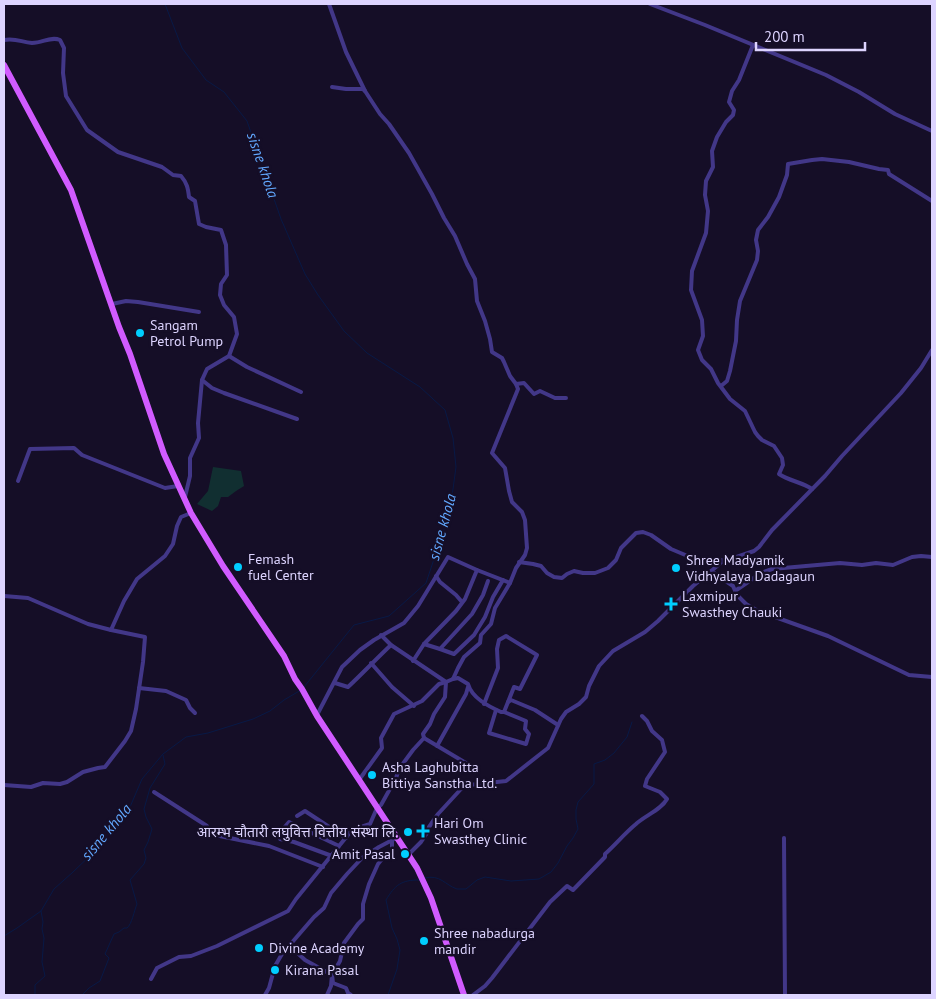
<svg xmlns="http://www.w3.org/2000/svg" width="936" height="999" font-family="'PT Sans','Noto Sans Devanagari',sans-serif">
  <rect width="100%" height="100%" fill="#150e27"/>
  <polygon fill="#112f31" points="213,467 241,471 244,486 236,491 228,497 221,497 218,506 212,511 197,504 208,491"/>
  <g fill="none" stroke-linecap="round" stroke-linejoin="round">
    <g stroke="#081946" stroke-width="1">
      <polyline points="165,4 182,48 206,80 224,92 247,121 281,219 305,274 318,295 344,331 367,353 420,387 445,410 453,438 456,467 450,511 426,583 389,616 354,625 304,687"/>
      <path d="M425,878C440,874 445,885 457,889C460,889 463,889 466,889L477,880L485,877L511,881L539,879L551,872L558,863L567,846L573,838L578,829L576,819V810L578,802L594,784V764L605,760L614,753L627,737L632,722"/>
      <polyline points="4,936 17,928 41,911 54,889 73,872 97,849 106,830 130,807 142,779 163,754 186,737 208,733 253,719 270,711 284,700 301,690"/>
      <polyline points="35,995 35,985 45,976 42,962 44,938 42,929 43,922 41,911"/>
      <path d="M82,995L89,988L100,981L109,958L105,954L114,934L119,932L124,928H127C132,924 134,911 137,904L130,880L144,864L146,858L144,850L148,842L152,829L146,817L144,809L150,788L165,764L163,755"/>
      <path d="M388,995L397,969L400,950L397,939L392,928L386,900C395,885 401,880 419,880"/>
    </g>
    <g stroke="#423788" stroke-width="4">
      <polyline points="650,4 705,25 826,75 859,92 895,114 932,131"/>
      <path d="M4,40C16,38 21,42 32,43C43,43 51,36 60,40L64,48L63,73L66,96L87,130L118,152L162,167L173,175L181,176C187,183 188,188 189,197L195,201L199,224L206,227L221,230L226,245L227,275L221,284L220,295L224,305L234,317L237,334L229,356L207,369L202,380L198,423L199,438L190,458V476L185,497"/>
      <path d="M753,45L739,80L732,91L729,102L734,110L733,115L726,122L717,137L712,151L713,167L706,181L705,195L708,211L706,233L692,271L691,290L702,320L703,336L698,350L702,360L711,369L718,383L730,399L745,411L755,432L758,436L762,440L774,446L782,458L783,465L779,474C789,481 802,482 812,489"/>
      <polyline points="332,87 346,89 363,89 365,91"/>
      <polyline points="112,304 126,301 138,302 199,312"/>
      <polyline points="229,356 247,367 301,392"/>
      <polyline points="202,380 212,388 224,393 297,419"/>
      <polyline points="516,384 524,383 534,394 540,391 555,398 566,398"/>
      <polyline points="721,386 727,381 730,371 736,341 737,320 740,301 757,260 758,251 756,240 758,230 768,217 779,197 787,175 788,164 812,160 822,159 849,162 879,169 888,170 889,174 932,201"/>
      <polyline points="18,481 30,449 74,448 82,455 165,488 178,486"/>
      <polyline points="519,562 533,564 541,566 547,573 554,577 562,578 567,574 574,571 583,573 595,573 608,568 616,560 621,548 636,533 643,532 651,535 671,549 702,562 725,560"/>
      <polyline points="711,571 733,586 737,595 746,604 758,611 828,636 909,675 932,677"/>
      <polyline points="436,576 440,582 456,595 462,602"/>
      <polyline points="735,591 761,573 772,569 840,563 862,565 876,563 893,565 912,557 921,556 932,557"/>
      <polyline points="4,596 28,598 88,624 111,630 124,601 137,579 165,556 173,544 177,526 181,517 191,513"/>
      <polyline points="381,635 391,645 446,682"/>
      <polyline points="424,644 440,649 472,614 483,595 488,581"/>
      <polyline points="440,649 454,654 474,635 485,617 493,597 503,580"/>
      <polyline points="413,661 424,644 456,611 465,599 477,570"/>
      <polyline points="371,663 392,687 414,706"/>
      <path d="M453,679L458,678L468,684C472,698 488,706 501,712H504L508,702L511,700L535,710L558,725"/>
      <path d="M335,683L348,687C363,673 376,659 391,645"/>
      <polyline points="139,688 166,691 186,700 190,708 195,713"/>
      <polyline points="484,704 498,668 497,649 499,640 506,636 537,655 520,689 514,687 508,702"/>
      <polyline points="496,710 489,733 526,744 529,734 525,729 526,721 504,712"/>
      <polyline points="317,715 342,667 360,650 374,640 404,623 418,606 448,557 477,570 510,583"/>
      <polyline points="424,738 471,766"/>
      <polyline points="437,746 466,694 468,687"/>
      <polyline points="359,780 382,748 381,738 394,714 422,701 439,684 446,682"/>
      <polyline points="4,785 31,787 43,783 60,784 67,782 83,772 98,768 105,767 125,741 131,731 136,709 143,662 145,637 111,630"/>
      <polyline points="154,792 207,826 204,831"/>
      <polyline points="297,816 305,811 346,838"/>
      <polyline points="210,834 269,846 323,867"/>
      <polyline points="784,838 785,995"/>
      <polyline points="409,854 421,842 427,833 429,827 438,814 461,789 469,785 506,781 548,748 561,719 566,712 579,704 586,697 589,686 599,666 613,651 645,632 658,621 693,586 722,562 754,551 759,547 772,530 825,476 842,456 901,393 921,368 932,350"/>
      <polyline points="332,856 294,842 280,839 283,829 289,822 339,846"/>
      <polyline points="289,945 305,960 332,975 333,983 346,988 348,993 351,995"/>
      <polyline points="151,979 157,968 179,957 191,956 217,946 288,911 296,899 352,830 370,824 377,808 381,805 396,778 399,769 413,750 424,738 423,734 430,724 434,714 445,697 446,682 453,679 458,668 464,657 480,643 481,635 491,624 495,608 510,583 516,568 525,555 527,548 525,520 522,512 512,502 509,491 505,468 492,453 516,394 518,389 516,384 510,376 504,362 502,358 492,352 490,339 485,321 477,301 475,279 467,264 455,236 444,218 432,194 409,153 389,124 380,114 365,91 346,52 329,4"/>
      <polyline points="265,995 269,988 275,966 282,954 314,917 324,908 331,893 347,874 362,858 379,847 398,837"/>
      <polyline points="327,995 331,986 332,975 340,961 344,943 358,924 363,919 363,904 369,884 378,864 382,859 392,852 392,840"/>
      <path d="M473,995L485,986L492,978L550,902L567,886L573,890L605,857V854C616,844 625,833 636,824C646,815 661,810 667,799L660,792L645,786L647,779L665,752L662,740L652,731L647,721L642,716"/>
    </g>
    <polyline stroke="#d15bff" stroke-width="6" points="4,65 71,190 119,327 130,354 164,454 191,513 223,566 284,656 295,679 302,689 317,716 417,868 431,898 464,995"/>
  </g>
  <g fill="#00ceff" stroke="#150e27" stroke-width="2">
    <circle cx="140" cy="333" r="5"/>
    <circle cx="238" cy="567" r="5"/>
    <circle cx="676" cy="568" r="5"/>
    <path d="M668.5 596.5h5v5h5v5h-5v5h-5v-5h-5v-5h5z"/>
    <circle cx="372" cy="775" r="5"/>
    <path d="M420.5 823.5h5v5h5v5h-5v5h-5v-5h-5v-5h5z"/>
    <circle cx="408" cy="832" r="5"/>
    <circle cx="405" cy="854" r="5"/>
    <circle cx="424" cy="941" r="5"/>
    <circle cx="259" cy="948" r="5"/>
    <circle cx="275" cy="970" r="5"/>
  </g>
  <g text-anchor="middle" dominant-baseline="central" stroke-width="5" stroke-linejoin="round" paint-order="stroke">
    <g font-size="14" fill="#ddd4ff" stroke="#150e27" text-anchor="start">
      <text x="150" y="325">Sangam<tspan x="150" dy="16">Petrol Pump</tspan></text>
      <text x="248" y="559">Femash<tspan x="248" dy="16">fuel Center</tspan></text>
      <text x="686" y="560">Shree Madyamik<tspan x="686" dy="16">Vidhyalaya Dadagaun</tspan></text>
      <text x="682" y="596">Laxmipur<tspan x="682" dy="16">Swasthey Chauki</tspan></text>
      <text x="382" y="767">Asha Laghubitta<tspan x="382" dy="16">Bittiya Sanstha Ltd.</tspan></text>
      <text x="434" y="823">Hari Om<tspan x="434" dy="16">Swasthey Clinic</tspan></text>
      <text x="398" y="832" text-anchor="end">आरम्भ चौतारी लघुवित्त वित्तीय संस्था लि.</text>
      <text x="395" y="854" text-anchor="end">Amit Pasal</text>
      <text x="434" y="933">Shree nabadurga<tspan x="434" dy="16">mandir</tspan></text>
      <text x="269" y="948">Divine Academy</text>
      <text x="285" y="970">Kirana Pasal</text>
    </g>
    <g font-size="15" font-style="italic" fill="#62a8ff" stroke="#150e27">
      <text transform="translate(263 165) rotate(71)">sisne khola</text>
      <text transform="translate(442 527) rotate(-75)">sisne khola</text>
      <text transform="translate(106 832) rotate(-50)">sisne khola</text>
    </g>
  </g>
  <rect width="936" height="999" fill="none" stroke="#ddd4ff" stroke-width="10"/>
  <path d="M756 42v8h109v-8" fill="none" stroke="#ddd4ff" stroke-width="2.5"/>
  <text x="764" y="42" font-size="15" fill="#ddd4ff" stroke="#150e27" stroke-width="4" paint-order="stroke">200 m</text>
</svg>
